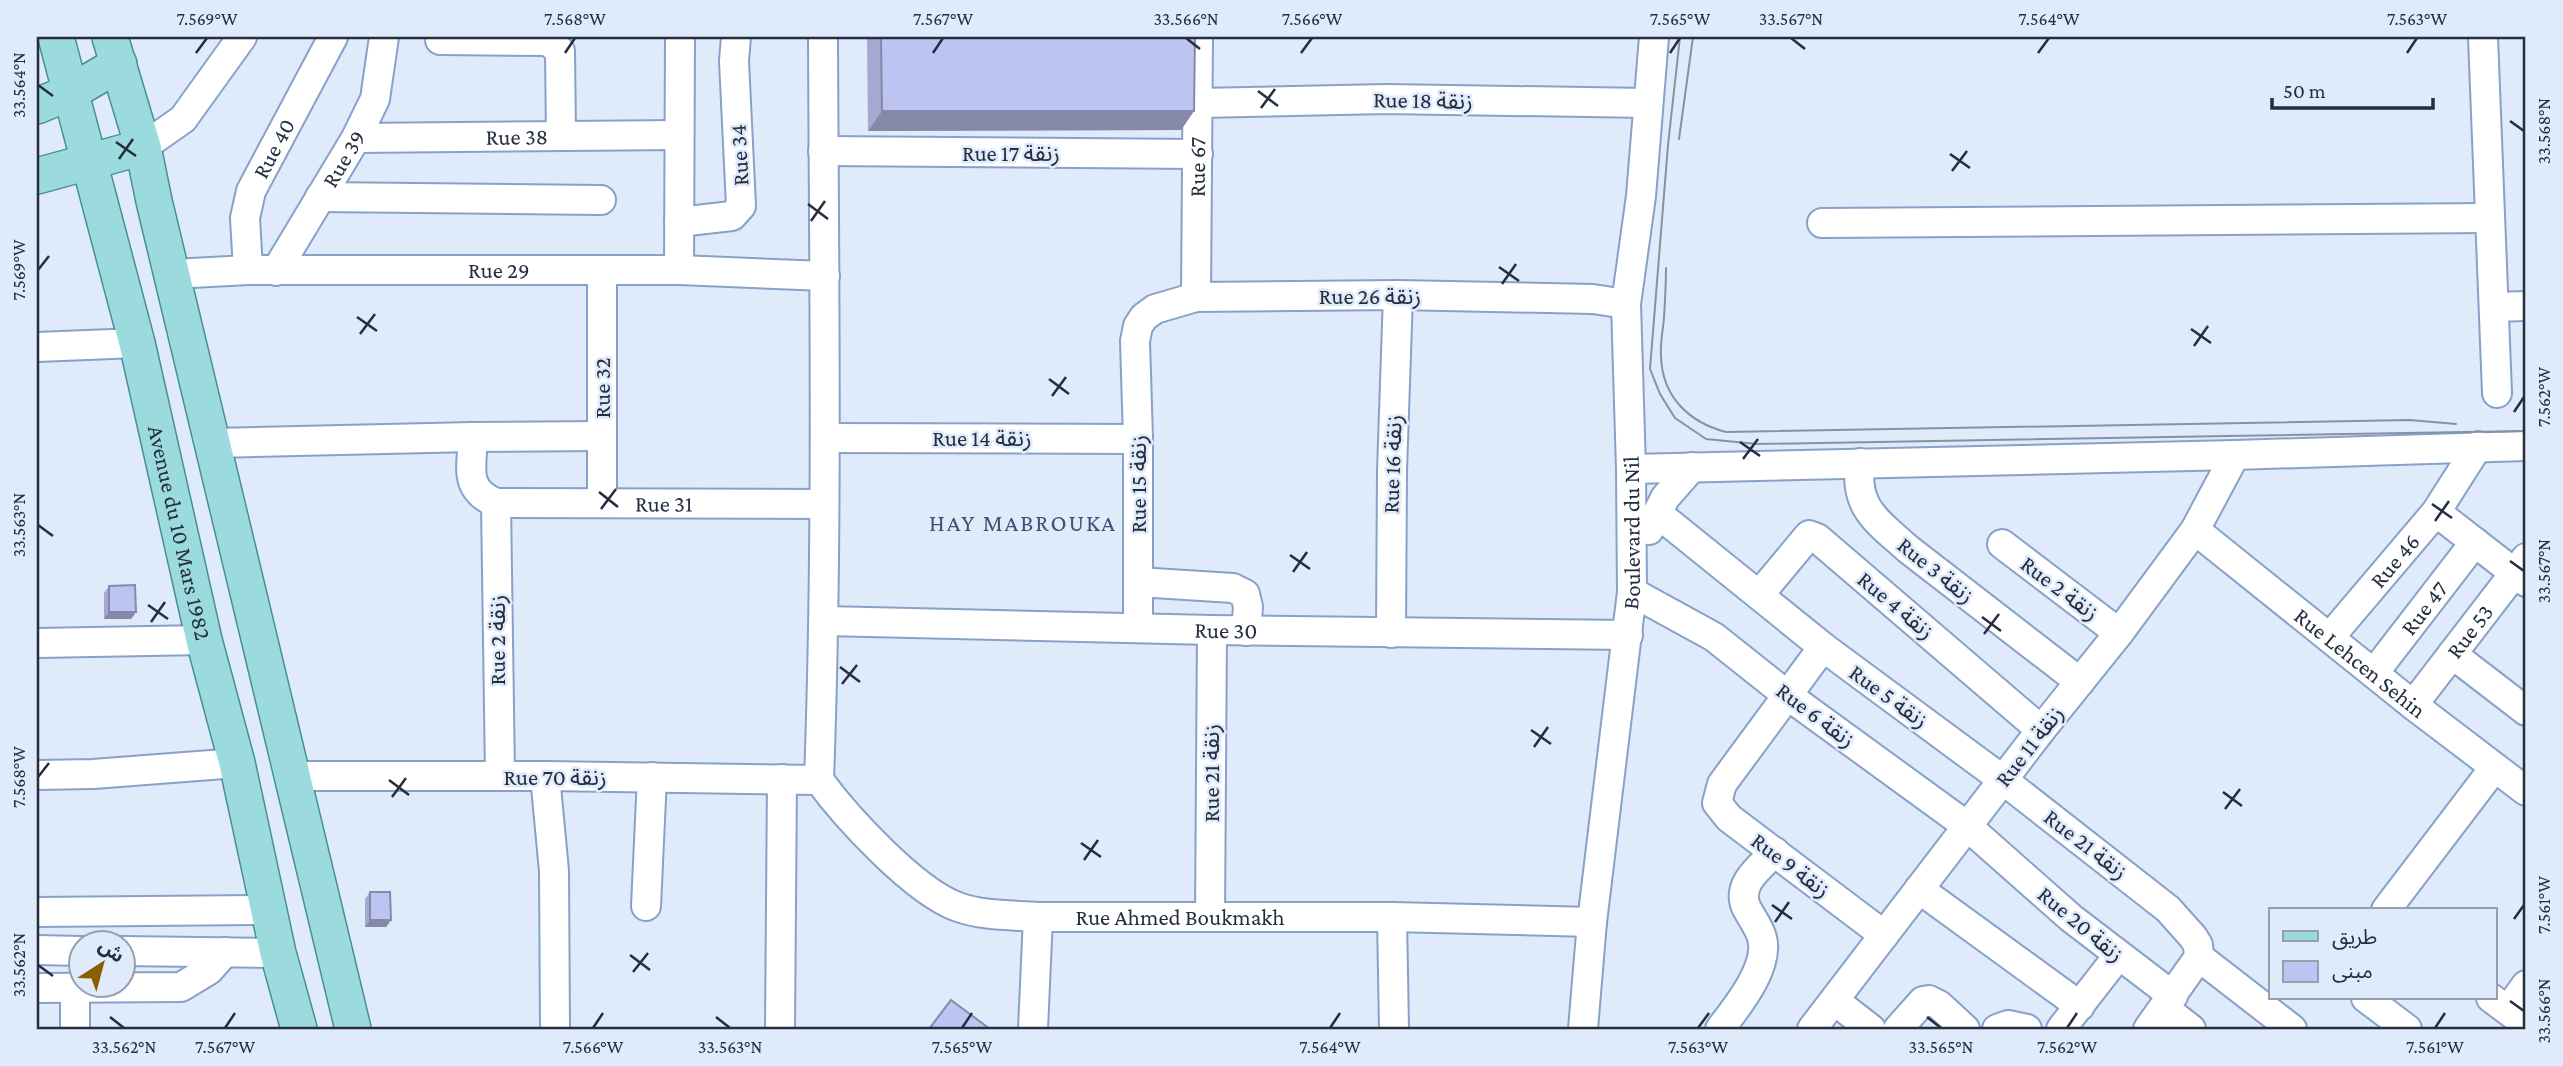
<svg xmlns="http://www.w3.org/2000/svg" width="2563" height="1066" font-family="'Crimson Pro','Noto Sans Arabic',serif">
  <rect width="100%" height="100%" fill="#dfeafa"/>
  <g fill="none" stroke-linecap="round" stroke-linejoin="round">
    <defs>
      <g id="minor">
        <polyline points="2483,37 2497,393"/>
        <polyline points="440,40 548,41 560,51 561,136"/>
        <polyline points="1199,103 1386,99 1647,103"/>
        <path id="s1" d="M356,138L679,135"/>
        <polyline points="143,147 183,119 242,37"/>
        <polyline points="823,151 1198,154"/>
        <polyline points="320,197 601,200"/>
        <polyline points="679,222 732,216 741,206 734,61 736,37"/>
        <polyline points="1822,223 2490,218"/>
        <path id="s2" d="M248,270L245,218L251,191L333,37"/>
        <polyline points="679,270 680,37"/>
        <path id="s3" d="M276,271L356,138L375,99L384,37"/>
        <path id="s4" d="M173,274L248,270H679L825,276"/>
        <path id="s5" d="M1196,297L1198,37"/>
        <polyline points="2494,307 2526,306"/>
        <polyline points="37,347 137,343"/>
        <path id="s6" d="M473,437C472,467 463,489 496,503L824,504"/>
        <polyline points="827,438 1138,439"/>
        <polyline points="213,443 473,437 602,436"/>
        <path d="M1860,463C1854,508 1877,521 1908,549L2080,682"/>
        <polyline points="1631,469 2235,455 2526,446"/>
        <polyline points="496,503 500,776"/>
        <polyline points="602,503 602,272"/>
        <polyline points="2436,512 2526,582"/>
        <polyline points="1657,513 1823,647"/>
        <polyline points="1649,530 1665,498 1692,467"/>
        <path id="s7" d="M2195,530L2413,705L2526,791"/>
        <polyline points="2002,544 2119,633"/>
        <polyline points="1138,582 1233,588 1245,594 1248,607 1246,631"/>
        <polyline points="1632,592 1714,637 1787,695 1967,826 2071,918 2173,996"/>
        <polyline points="1759,595 1809,535 1817,538 2041,730"/>
        <path id="s8" d="M825,621L1212,630L1628,635"/>
        <polyline points="1138,628 1138,439 1135,341 1138,326 1144,317 1155,309 1196,297 1398,295 1593,299 1626,304"/>
        <polyline points="1391,633 1392,471 1398,295"/>
        <path id="s9" d="M2330,637L2436,512L2478,446"/>
        <polyline points="37,643 204,640"/>
        <polyline points="2452,654 2526,711"/>
        <path id="s10" d="M2374,673L2475,542"/>
        <path id="s11" d="M2413,705L2526,558"/>
        <polyline points="37,775 93,774 237,763"/>
        <polyline points="291,776 545,776 819,780"/>
        <polyline points="545,776 554,871 555,1029"/>
        <path id="s12" d="M819,780C846,817 915,892 958,907C983,916 1011,915 1038,917H1392L1592,922"/>
        <path d="M819,780C828,532 824,285 823,37"/>
        <polyline points="1919,889 2080,1006"/>
        <polyline points="646,906 652,777"/>
        <polyline points="2386,910 2494,768"/>
        <polyline points="37,912 269,910"/>
        <polyline points="1210,916 1212,630"/>
        <polyline points="1392,917 1394,1029"/>
        <polyline points="1884,935 1729,818 1717,803 1722,784 1823,647 2003,780 2168,909 2193,937 2198,945 2199,957 2148,1029"/>
        <polyline points="37,950 80,951"/>
        <polyline points="122,951 278,953"/>
        <polyline points="2199,957 2292,1029"/>
        <polyline points="37,988 181,987 209,970 225,952"/>
        <polyline points="2366,998 2407,1029"/>
        <polyline points="2491,998 2526,1024"/>
        <polyline points="1835,1001 1871,1029"/>
        <polyline points="2164,1008 2191,1029"/>
        <polyline points="2508,1010 2526,985"/>
        <polyline points="75,1029 75,988"/>
        <polyline points="780,1029 782,779"/>
        <polyline points="1033,1029 1038,917"/>
        <path id="s13" d="M1583,1029L1592,922L1632,592L1631,469L1626,304L1641,196L1654,37"/>
        <path d="M1720,1029C1736,1008 1770,967 1762,938C1760,929 1752,918 1747,909C1735,885 1759,868 1775,852"/>
        <polyline points="1812,1029 2041,730 2119,633 2195,530 2235,455"/>
        <polyline points="1898,1029 1923,1001 1929,1000 1939,1005 1965,1029"/>
        <polyline points="1997,1029 2008,1025 2027,1029"/>
        <polyline points="2061,1029 2118,956"/>
      </g>
      <g id="major">
        <path id="s14" d="M56,37L137,343L204,640L237,763L278,953L299,1029"/>
        <polyline points="110,37 143,147 154,201 353,1029"/>
        <polyline points="37,106 71,92 119,64"/>
        <polyline points="37,176 143,147"/>
      </g>
    </defs>
    <use href="#minor" stroke="#88a1c8" stroke-width="32"/>
    <use href="#major" stroke="#478f97" stroke-width="38"/>
    <use href="#minor" stroke="#fff" stroke-width="28"/>
    <use href="#major" stroke="#9cdbdd" stroke-width="35"/>
    <g stroke="#8691a1" stroke-width="2">
      <polyline points="1680,37 1668,145 1650,369 1660,394 1675,418 1706,439 1757,444 2526,431"/>
      <polyline points="1679,139 1693,37"/>
      <path d="M1666,268C1666,285 1665,301 1664,318C1663,330 1660,343 1661,356C1662,396 1688,422 1726,432L2410,420L2456,424"/>
    </g>
  </g>
  <g fill="#a3a9cf">
    <polygon points="867,37 1195,37 1194,111 1181,130 868,131"/>
    <polygon points="109,586 136,612 131,619 104,619 104,593"/>
    <polygon points="370,892 391,920 386,927 365,927 365,899"/>
  </g>
  <g fill="#8589a9">
    <polygon points="882,111 1194,111 1181,130 868,131"/>
    <polygon points="109,612 136,612 131,619 104,619"/>
    <polygon points="370,920 391,920 386,927 365,927"/>
  </g>
  <g fill="#bec4f1" stroke="#8589a9" stroke-width="2">
    <polygon points="881,37 1195,37 1194,111 882,111"/>
    <polygon points="135,585 136,612 109,612 109,586"/>
    <polygon points="370,892 390,892 391,920 370,920"/>
    <polygon points="951,1000 990,1029 929,1029"/>
  </g>
  <path fill="none" stroke="#242e3e" stroke-width="2.5" d="M1186,38L1200,49M1791,38L1805,49M196,53L207,38M565,53L575,38M933,53L943,38M1301,53L1312,38M1670,53L1680,38M2038,53L2049,38M2407,53L2417,38M38,85L53,96M1258,91L1278,106M1261,108L1275,89M2510,121L2524,131M116,142L136,156M1950,154L1970,168M119,159L133,139M1952,171L1967,151M808,204L828,219M811,221L825,201M1499,267L1519,281M38,270L49,256M1502,284L1516,264M357,317L377,331M2191,329L2211,343M360,334L375,314M2194,346L2208,326M1049,379L1069,394M1052,396L1066,377M2514,412L2524,397M1740,442L1760,456M1743,459L1758,439M599,492L618,507M2432,504L2452,518M601,509L616,489M2435,521L2449,501M38,525L53,536M1290,555L1310,569M2510,561L2524,571M1293,572L1307,552M148,605L168,619M1982,617L2001,631M151,622L165,602M1984,634L1999,614M840,667L860,682M842,684L857,665M1531,730L1551,744M1534,747L1548,727M38,777L49,763M389,780L409,795M2223,792L2242,806M392,797L406,778M2225,809L2240,789M1081,843L1101,857M1084,860L1098,840M1772,905L1792,919M2514,919L2524,905M1775,922L1789,902M630,955L650,970M38,965L53,976M633,972L648,953M2510,1001L2524,1011M110,1017L124,1028M716,1017L730,1028M1927,1017L1941,1028M225,1028L235,1013M593,1028L603,1013M962,1028L972,1013M1330,1028L1340,1013M1698,1028L1709,1013M2067,1028L2077,1013M2435,1028L2445,1013"/>
  <g text-anchor="middle" dominant-baseline="central" stroke-width="5" stroke-linejoin="round" paint-order="stroke">
    <g font-size="23" fill="#242e3e" stroke="#dfeafa">
      <text transform="translate(1423 100) rotate(1)">Rue 18 زنقة</text>
      <text stroke="none"><textPath href="#s1" startOffset="161">Rue 38</textPath></text>
      <text stroke="none"><textPath href="#s2" startOffset="128">Rue 40</textPath></text>
      <text x="1011" y="153">Rue 17 زنقة</text>
      <text transform="translate(739 155) rotate(-93)">Rue 34</text>
      <text stroke="none"><textPath href="#s3" startOffset="131">Rue 39</textPath></text>
      <text stroke="none"><textPath href="#s5" startOffset="130">Rue 67</textPath></text>
      <text stroke="none"><textPath href="#s4" startOffset="326">Rue 29</textPath></text>
      <text x="1370" y="296">Rue 26 زنقة</text>
      <text transform="translate(602 388) rotate(-90)">Rue 32</text>
      <text x="982" y="438">Rue 14 زنقة</text>
      <text transform="translate(1392 464) rotate(-88)">Rue 16 زنقة</text>
      <text transform="translate(1138 484) rotate(-90)">Rue 15 زنقة</text>
      <text stroke="none"><textPath href="#s6" startOffset="245">Rue 31</textPath></text>
      <text stroke="none"><textPath href="#s14" startOffset="511">Avenue du 10 Mars 1982</textPath></text>
      <text stroke="none"><textPath href="#s13" startOffset="499">Boulevard du Nil</textPath></text>
      <text stroke="none"><textPath href="#s9" startOffset="100">Rue 46</textPath></text>
      <text transform="translate(1936 570) rotate(39)">Rue 3 زنقة</text>
      <text transform="translate(2060 588) rotate(37)">Rue 2 زنقة</text>
      <text transform="translate(1896 605) rotate(40)">Rue 4 زنقة</text>
      <text stroke="none"><textPath href="#s10" startOffset="82">Rue 47</textPath></text>
      <text stroke="none"><textPath href="#s8" startOffset="401">Rue 30</textPath></text>
      <text stroke="none"><textPath href="#s11" startOffset="93">Rue 53</textPath></text>
      <text transform="translate(497 640) rotate(-90)">Rue 2 زنقة</text>
      <text stroke="none"><textPath href="#s7" startOffset="212">Rue Lehcen Sehin</textPath></text>
      <text transform="translate(1889 696) rotate(36)">Rue 5 زنقة</text>
      <text transform="translate(1816 715) rotate(37)">Rue 6 زنقة</text>
      <text transform="translate(2029 746) rotate(-52)">Rue 11 زنقة</text>
      <text transform="translate(1211 773) rotate(-90)">Rue 21 زنقة</text>
      <text x="555" y="777">Rue 70 زنقة</text>
      <text transform="translate(2086 844) rotate(38)">Rue 21 زنقة</text>
      <text transform="translate(1791 865) rotate(37)">Rue 9 زنقة</text>
      <text stroke="none"><textPath href="#s12" startOffset="413">Rue Ahmed Boukmakh</textPath></text>
      <text transform="translate(2081 924) rotate(40)">Rue 20 زنقة</text>
    </g>
    <g font-size="24" letter-spacing="2" fill="#3c5375" stroke="#dfeafa">
      <text x="1023" y="522">HAY MABROUKA</text>
    </g>
  </g>
  <rect width="2563" height="1066" fill="none" stroke="#dfeafa" stroke-width="77"/>
  <rect x="2269" y="908" width="228" height="91" fill="#dfeafa" stroke="#949faf" stroke-width="2"/>
  <rect x="2283" y="931" width="35" height="10" fill="#9cdbdd" stroke="#949faf" stroke-width="2"/>
  <text x="2332" y="944" font-size="21" fill="#242e3e">طريق</text>
  <rect x="2283" y="961" width="35" height="21" fill="#bec4f1" stroke="#949faf" stroke-width="2"/>
  <text x="2332" y="978" font-size="21" fill="#242e3e">مبنى</text>
  <g transform="translate(102 964) rotate(36)"><circle r="33" fill="#dfeafa" stroke="#949faf" stroke-width="2"/>
  <path d="M0-5L12 26L0 18L-12 26Z" fill="#895f00"/>
  <text y="-10" font-size="19" font-weight="bold" text-anchor="middle" fill="#242e3e">ش</text>
  </g>
  <path d="M2272 98v10h161v-10" fill="none" stroke="#242e3e" stroke-width="3.5"/>
  <text x="2283" y="98" font-size="21" fill="#242e3e" stroke="#dfeafa" stroke-width="5" paint-order="stroke">50 m</text>
  <rect x="38" y="38" width="2486" height="990" fill="none" stroke="#242e3e" stroke-width="2.5"/>
  <g font-size="18" text-anchor="middle" fill="#242e3e">
    <text x="207" y="25">7.569°W</text>
    <text x="575" y="25">7.568°W</text>
    <text x="943" y="25">7.567°W</text>
    <text x="1186" y="25">33.566°N</text>
    <text x="1312" y="25">7.566°W</text>
    <text x="1680" y="25">7.565°W</text>
    <text x="1791" y="25">33.567°N</text>
    <text x="2049" y="25">7.564°W</text>
    <text x="2417" y="25">7.563°W</text>
    <text transform="translate(19 85) rotate(-90)" y="6">33.564°N</text>
    <text transform="translate(2544 131) rotate(-90)" y="6">33.568°N</text>
    <text transform="translate(19 270) rotate(-90)" y="6">7.569°W</text>
    <text transform="translate(2544 397) rotate(-90)" y="6">7.562°W</text>
    <text transform="translate(19 525) rotate(-90)" y="6">33.563°N</text>
    <text transform="translate(2544 571) rotate(-90)" y="6">33.567°N</text>
    <text transform="translate(19 777) rotate(-90)" y="6">7.568°W</text>
    <text transform="translate(2544 905) rotate(-90)" y="6">7.561°W</text>
    <text transform="translate(19 965) rotate(-90)" y="6">33.562°N</text>
    <text transform="translate(2544 1011) rotate(-90)" y="6">33.566°N</text>
    <text x="124" y="1053">33.562°N</text>
    <text x="225" y="1053">7.567°W</text>
    <text x="593" y="1053">7.566°W</text>
    <text x="730" y="1053">33.563°N</text>
    <text x="962" y="1053">7.565°W</text>
    <text x="1330" y="1053">7.564°W</text>
    <text x="1698" y="1053">7.563°W</text>
    <text x="1941" y="1053">33.565°N</text>
    <text x="2067" y="1053">7.562°W</text>
    <text x="2435" y="1053">7.561°W</text>
  </g>
</svg>
